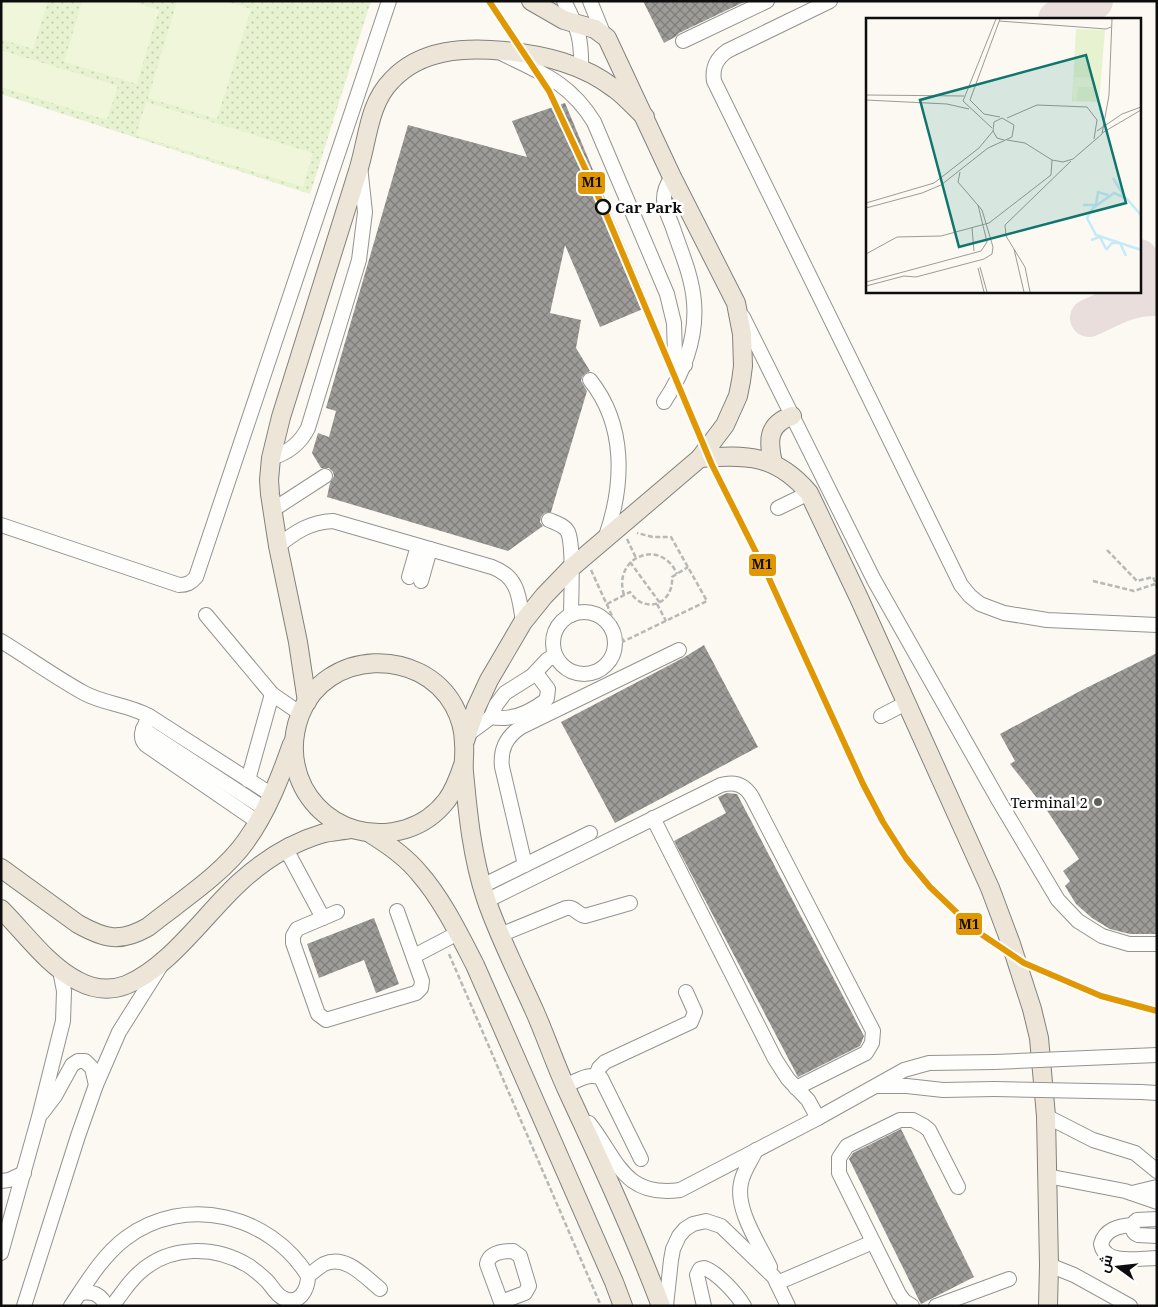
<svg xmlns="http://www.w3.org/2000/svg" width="1158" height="1307" font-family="'Noto Serif',Cairo,serif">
  <defs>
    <pattern id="park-dots" width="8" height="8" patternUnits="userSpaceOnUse" patternTransform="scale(1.25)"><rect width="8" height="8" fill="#e6f2d0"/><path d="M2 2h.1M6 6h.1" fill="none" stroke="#c4ceb1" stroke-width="1.8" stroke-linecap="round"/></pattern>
    <pattern id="building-cross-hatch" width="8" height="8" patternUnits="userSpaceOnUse" patternTransform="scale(1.25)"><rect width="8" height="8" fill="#9e9c98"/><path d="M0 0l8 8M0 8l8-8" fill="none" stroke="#7f7e7a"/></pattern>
  </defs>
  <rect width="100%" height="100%" fill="#fbf9f2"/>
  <polygon fill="url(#park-dots)" points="1,1 371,1 310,194 1,94"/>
  <g fill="#f0f6da">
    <polygon points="1,1 48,1 33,49 1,39"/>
    <polygon points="82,1 130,1 159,10 137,84 64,62"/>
    <polygon points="177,1 225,1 251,9 217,119 148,98"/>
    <polygon points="1,50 118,86 107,120 1,87"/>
    <polygon points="146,102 313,153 303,187 136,135"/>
  </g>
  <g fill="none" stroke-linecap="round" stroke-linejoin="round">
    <g stroke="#eadedc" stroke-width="38">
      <polyline points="1057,19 1094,1"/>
      <polyline points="1139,258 1157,283"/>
      <path d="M1089,318C1113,307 1130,296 1157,297"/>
    </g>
  </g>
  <g fill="url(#building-cross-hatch)">
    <polygon points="643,1 746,1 679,33 675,37 664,43"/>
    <polygon points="565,103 650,306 600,327 565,245 550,313 581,320 576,348 590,371 586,373 582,377 581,381 587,391 551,512 544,513 541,517 540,522 543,526 508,551 327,497 330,483 334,476 333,472 329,468 321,468 312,453 318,433 329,437 336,411 326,408 408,125 527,157 512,121"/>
    <polygon points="704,645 758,747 615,823 561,722 683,658"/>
    <polygon points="1157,653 1157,934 1130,934 1110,929 1092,918 1076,904 1065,886 1070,881 1063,871 1079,859 1048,812 1010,764 1015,761 1000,734 1084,689"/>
    <polygon points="727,793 737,794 864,1036 860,1046 798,1077 674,841 726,813 718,797"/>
    <polygon points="374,918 399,984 376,993 364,960 319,978 307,944"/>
    <polygon points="901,1129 974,1277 921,1304 849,1159 853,1153"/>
  </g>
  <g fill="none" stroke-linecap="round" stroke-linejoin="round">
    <defs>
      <g id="minor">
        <path d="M564,1C578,28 582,39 581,70"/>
        <polyline points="590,1 603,33"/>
        <path d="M830,1L727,51C716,59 712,68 714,81L961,585L970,596L980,604L1004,613L1047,620L1157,625"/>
        <polyline points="683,41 767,1"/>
        <path d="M503,54C542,73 570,83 594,122L667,294L674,323L675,355L680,361L685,365"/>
        <polyline points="743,317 874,580 999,801 1058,900 1078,921 1102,936 1129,944 1157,944"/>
        <path d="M590,380C626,425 624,484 606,536"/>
        <path d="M664,402C684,372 697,339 694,302C692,276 681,252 673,228C670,219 664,209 664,199C664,191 667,184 672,177"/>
        <path d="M271,458C288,453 300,444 308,428L359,260L365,212L360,166"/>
        <polyline points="778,508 809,493"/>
        <polyline points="271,511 325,476"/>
        <path d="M549,520C556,523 564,525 568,532C574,546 571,598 571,615"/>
        <path d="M1,525L179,585C187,585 191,583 196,577L389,1"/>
        <path d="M278,546C295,532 310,522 333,521L492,567C519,577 519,597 523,622"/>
        <polyline points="409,577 418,546"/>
        <polyline points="421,581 430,549"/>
        <circle cx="584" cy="643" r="31"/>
        <polyline points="206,615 272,694 301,714"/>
        <path d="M1,641C29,658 55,677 84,693C104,704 127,704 149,716L272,795"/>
        <path d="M149,716C145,726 137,736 146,745L258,822"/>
        <polyline points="881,716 906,703"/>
        <path d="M491,717C510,721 529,713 545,701L547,698L548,689L536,673"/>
        <polyline points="143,729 265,809"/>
        <polyline points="468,734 491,717 496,705 505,693 532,676 547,660 555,655"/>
        <polyline points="248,780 272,694"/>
        <polyline points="653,818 775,1059 788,1079 808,1100 818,1118"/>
        <polyline points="286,849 323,918"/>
        <path d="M525,865L502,767C500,749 506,737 521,727L679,650"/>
        <polyline points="482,886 590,833"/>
        <path d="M486,901L721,785C735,781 745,785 752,797L873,1031L872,1043L866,1053L796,1088"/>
        <polyline points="337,912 297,929 293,936 293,943 318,1014 326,1020 416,993 421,988 422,981 397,911"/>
        <path d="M500,935L566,908C574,906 577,914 585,916L630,903"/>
        <polyline points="414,956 458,933"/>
        <polyline points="596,1076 599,1068 605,1062 691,1022 695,1012 686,992"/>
        <path d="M565,1086C577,1081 588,1072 601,1078L641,1159"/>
        <polyline points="877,1086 907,1086 943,1090 994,1089"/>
        <polyline points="1141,1092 1157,1093"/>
        <polyline points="42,1113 55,1096 72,1065 78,1061 85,1061 92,1068 96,1085"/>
        <polyline points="1046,1116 1093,1140 1135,1153 1157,1171"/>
        <path d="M589,1123C617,1158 623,1198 680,1190L818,1118L904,1070L929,1063L995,1062"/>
        <path d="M756,1150C751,1161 743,1171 741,1183C735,1209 759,1244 770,1267"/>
        <polyline points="1047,1176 1125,1191 1157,1202"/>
        <polyline points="1,1181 9,1180 24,1173"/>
        <polyline points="1132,1193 1157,1187"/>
        <path d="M1157,1219L1137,1220C1131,1224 1131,1232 1138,1235L1157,1236"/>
        <path d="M1132,1225C1119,1226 1105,1229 1101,1244C1105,1266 1140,1258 1157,1258"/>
        <polyline points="1,1253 39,1117 63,1021 64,991 60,971"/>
        <polyline points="1049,1265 1074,1275 1130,1306"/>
        <path d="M308,1276C313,1272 319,1267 324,1264C346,1254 365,1277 380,1289"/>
        <polyline points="777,1283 873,1242"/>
        <path d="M80,1293C92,1291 101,1294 106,1306"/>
        <path d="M501,1302L525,1293L529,1286L520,1256L513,1251C503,1251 489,1253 487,1264L501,1302L502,1306"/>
        <polyline points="24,1306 78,1136 96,1085 119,1032 160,967"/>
        <path d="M71,1306C87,1282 103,1255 126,1238C185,1194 270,1214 308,1276C308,1289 299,1307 283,1298C276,1295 272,1286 267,1281C262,1276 256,1271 249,1266C215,1245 169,1245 139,1273C128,1283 121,1295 112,1306"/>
        <polyline points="666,1306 671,1260 673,1249 679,1236 685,1229 693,1224 706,1221 721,1226 774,1277 788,1306"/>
        <path d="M704,1306L697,1275L700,1269L704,1268C717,1272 737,1294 744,1306"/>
        <polyline points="912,1306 904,1301 899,1294 839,1173 839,1158 847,1146 900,1120 913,1120 924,1126 929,1130 958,1187"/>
        <polyline points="936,1306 1009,1279"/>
      </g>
      <g id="major">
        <path d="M700,458C747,454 777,455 809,493L859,598L990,888L1011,944L1032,1009L1039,1038L1046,1116L1049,1265L1048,1306"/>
        <path d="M773,463C768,441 767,424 792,416"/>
        <path d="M307,702L298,642L278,546L270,494L269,480L271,458L281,417C307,335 332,253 358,171C368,140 368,104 392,80C421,49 465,47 505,51C544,55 583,64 615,89C626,97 635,108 645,117"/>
        <polyline points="465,741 476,708 489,680 523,622 544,596 571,568 700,458 725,425 738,396 741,381 743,366 742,334 736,303 672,177 607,38 595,29 564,20 531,1"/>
        <path d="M463,765C459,777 455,789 447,800C437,813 422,824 406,829C335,850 274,785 300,715C325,649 421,646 454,706C460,717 464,731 464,744C465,753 463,762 464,772C468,815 472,857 486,899C499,937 518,974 535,1012C546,1037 555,1064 567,1090C600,1161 633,1232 661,1306"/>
        <path d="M371,834C389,845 406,857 419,873C442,899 459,934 475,965L614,1282L623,1306"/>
        <path d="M1,868L78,924C105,939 120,943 148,927C179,902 223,874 246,841C267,812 280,778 292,744"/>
        <path d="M1,909C25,933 48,966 78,981C93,989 110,991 126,985C169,968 206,913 240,882C263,861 291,843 321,834C330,831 341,831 351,829"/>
      </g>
    </defs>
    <use href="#minor" stroke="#949390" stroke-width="16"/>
    <use href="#major" stroke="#81817d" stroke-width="20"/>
    <g stroke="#b8b8b6" stroke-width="2.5" stroke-dasharray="5 2.5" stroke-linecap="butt">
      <polyline points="627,539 636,558"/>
      <polyline points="1107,550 1137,581 1153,577 1157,587"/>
      <polyline points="630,562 660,603"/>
      <polyline points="591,570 624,642"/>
      <polyline points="1093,581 1134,591 1155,584"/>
      <path d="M624,595C612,557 661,537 677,574"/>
      <path d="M607,604L630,592C645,615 674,604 672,577L688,567"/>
      <polyline points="657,604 666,621"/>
      <polyline points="614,646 707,601 671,537 653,537 637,533"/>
      <polyline points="449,954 601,1306"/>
    </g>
    <use href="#minor" stroke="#fefefd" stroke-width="14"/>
    <use href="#major" stroke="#ede6d8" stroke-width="18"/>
    <defs>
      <g id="minor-bridge">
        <polyline points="995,1062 1157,1055"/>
        <polyline points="994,1089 1141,1092"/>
      </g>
    </defs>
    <use href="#minor-bridge" stroke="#949390" stroke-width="16" stroke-linecap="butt"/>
    <use href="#minor-bridge" stroke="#fefefd" stroke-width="14"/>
    <defs>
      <polyline id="metro-1" points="489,1 549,91 604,209 712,465 767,574 863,784 883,822 906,858 930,887 975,930 1024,963 1101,996 1157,1011"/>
    </defs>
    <use href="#metro-1" stroke="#fff" stroke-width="10"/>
    <use href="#metro-1" stroke="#e09701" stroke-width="6"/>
  </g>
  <circle fill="#fff" stroke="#0d0d0d" stroke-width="2.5" cx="603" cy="207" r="7"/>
  <circle fill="#60605d" stroke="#fff" stroke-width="2" cx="1098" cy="802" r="5"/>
  <g text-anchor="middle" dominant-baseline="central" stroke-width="5" stroke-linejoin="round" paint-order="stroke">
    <g font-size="15" font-weight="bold" fill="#0d0d0d" stroke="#fff" text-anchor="start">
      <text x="615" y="207">Car Park</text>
    </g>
    <g font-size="15" fill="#0d0d0d" stroke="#fff" text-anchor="end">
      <text x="1088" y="802">Terminal 2</text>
    </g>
  </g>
  <g transform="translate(866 18)">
    <rect width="275" height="275" fill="#fbf9f2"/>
    <path d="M210,11L239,12L233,84L206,83Z" fill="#e6f2d0"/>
    <path d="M207,59L228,60L227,69H212L211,82H207Z" fill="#f0f6da"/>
    <path fill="none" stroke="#c5eaf8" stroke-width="2.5" d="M247,160L257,176M217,187H230L232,174L242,177M275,197L260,180L248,175L227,190L221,200L230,217L275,232M225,222L234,219L240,231M240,232L246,225H254L260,238"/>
    <path fill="none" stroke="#9c9b96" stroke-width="1" d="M133,3L240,11L245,9M0,77L98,78M0,82L81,86L103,91M134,99L118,96L104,82L134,1M141,100L171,87L221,89L231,102L228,121M126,110L97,83L130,1M231,113L256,96L275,89M236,115L275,92M141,122L159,125L186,142L197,144L207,141L236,116L243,77L246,1M0,185L68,165L113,130L127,113M0,190L56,175L75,167L122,130L146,119L148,107L136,100L128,104L127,113L131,120L138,122M106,210L108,233M148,231L158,274M0,236L31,219L75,218L123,205L185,157L186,142M114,249L121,274M112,250L118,274M0,264L115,233L121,224L112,187M0,268L38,258L50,259L118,241L126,236L127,229L116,192L92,164L94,154M164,274L159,249L140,218L139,207L205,143"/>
    <path fill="#0f766e" fill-opacity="0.15" stroke="#0f766e" stroke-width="2.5" d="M220,37L260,185L93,229L54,82Z"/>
    <rect width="275" height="275" fill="none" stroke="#0d0d0d" stroke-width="2.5"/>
  </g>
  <g stroke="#fff" stroke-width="2">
    <rect x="577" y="171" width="29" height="24" rx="5" fill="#e09701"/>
    <rect x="748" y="553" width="29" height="24" rx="5" fill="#e09701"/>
    <rect x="955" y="912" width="28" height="24" rx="5" fill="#e09701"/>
  </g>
  <g font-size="14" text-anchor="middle" font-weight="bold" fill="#111">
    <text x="592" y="187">M1</text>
    <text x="762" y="569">M1</text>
    <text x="969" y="929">M1</text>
  </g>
  <rect width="1158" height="1307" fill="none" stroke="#0d0d0d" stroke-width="5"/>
  <g transform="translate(1118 1267) rotate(285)" stroke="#ffffff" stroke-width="4" paint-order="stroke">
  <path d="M0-4L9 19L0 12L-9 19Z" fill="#0d0d0d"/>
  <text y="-8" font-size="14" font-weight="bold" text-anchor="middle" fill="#0d0d0d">ش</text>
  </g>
</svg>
